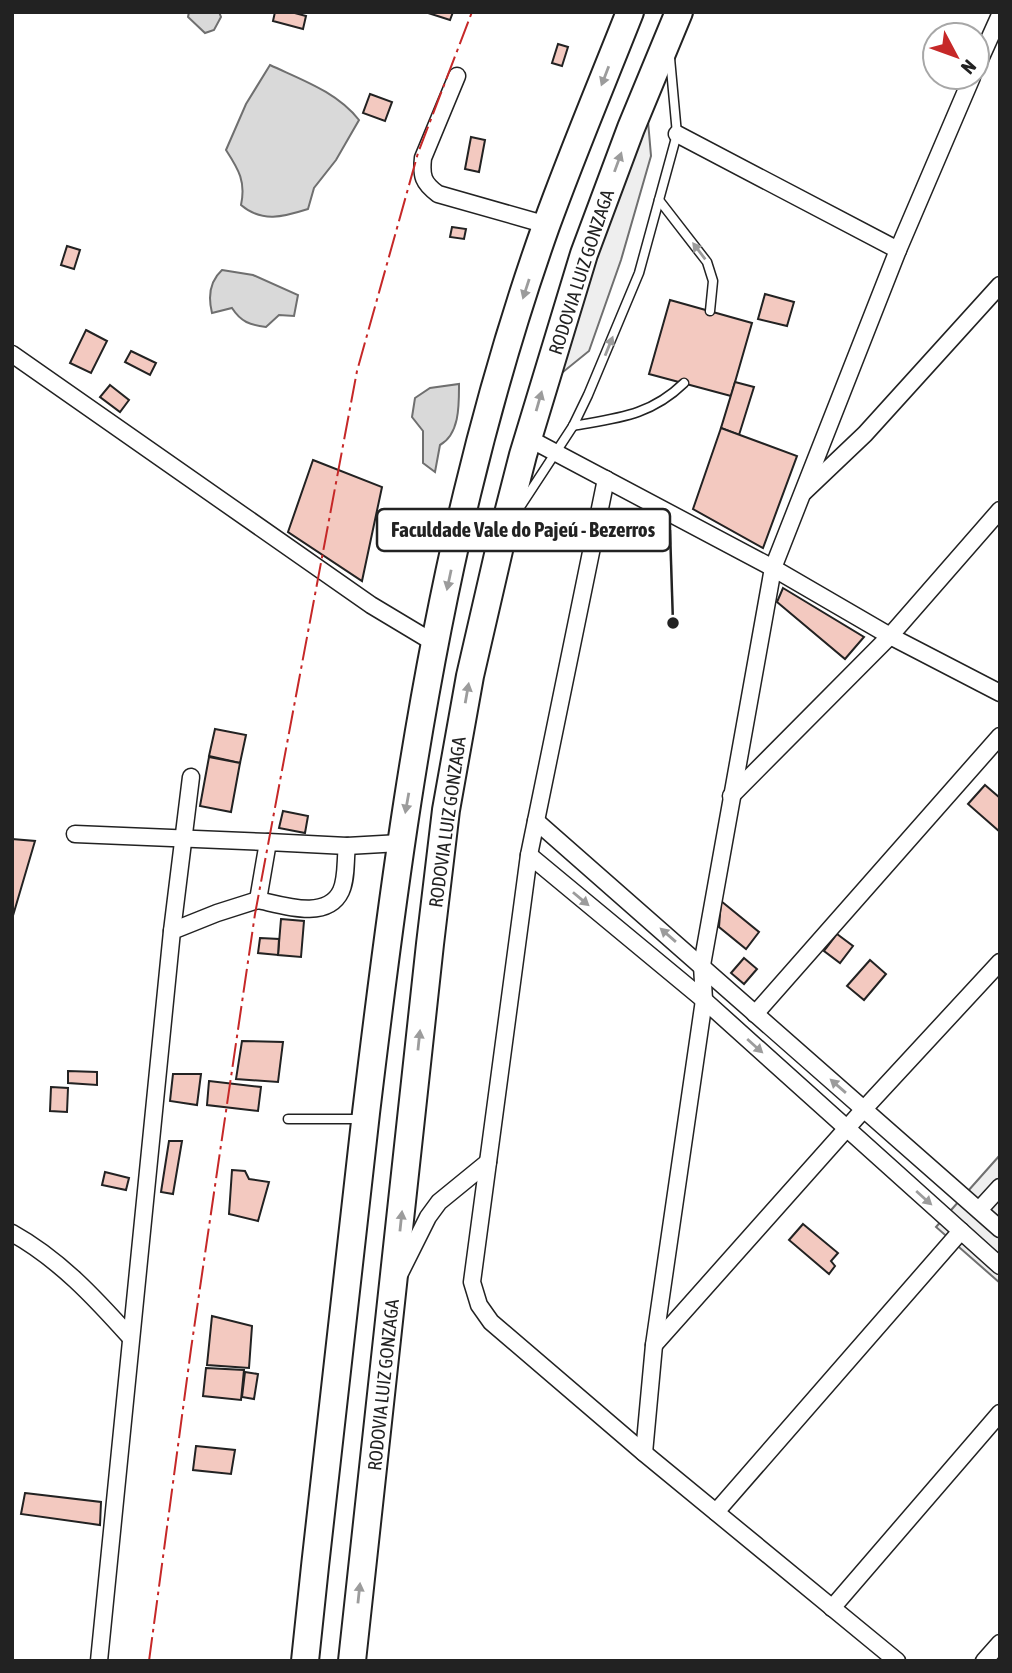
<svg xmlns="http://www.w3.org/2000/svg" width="1012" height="1673" font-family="'Asap Condensed',sans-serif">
  <rect width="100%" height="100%" fill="#fff"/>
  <g fill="#eee" stroke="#6f6f6f" stroke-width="2">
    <polygon points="648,121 651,156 621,260 589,351 547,385"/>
    <polygon points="1000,1155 1000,1283 936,1227"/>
  </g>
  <g fill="#d9d9d9" stroke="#6f6f6f" stroke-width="2">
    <polygon points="189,12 219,12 221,17 214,30 205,33 188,17"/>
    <path d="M270,65C302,80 337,92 359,120L336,160L314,188L308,209C283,217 262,223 241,205C246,182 239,170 226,150L246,104Z"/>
    <path d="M222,270L253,275L298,295L294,316L279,315L266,327C250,325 241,322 232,308L212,313C208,297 210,281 222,270Z"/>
    <path d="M459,384C459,404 460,434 440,445L435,472L423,463V431L412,417L415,398L430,388Z"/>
  </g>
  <g fill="#f3c9c0" stroke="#222" stroke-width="2">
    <polygon points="275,12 291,12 306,16 303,29 273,21"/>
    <polygon points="425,12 453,12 450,20"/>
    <polygon points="558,44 568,47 562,66 552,63"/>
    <polygon points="370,94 392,102 385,121 363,113"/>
    <polygon points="471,137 485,140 479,172 465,169"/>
    <polygon points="452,227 466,229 464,239 450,237"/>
    <polygon points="67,246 80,250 74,269 61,265"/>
    <polygon points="765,294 794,302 787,326 758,319"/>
    <polygon points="670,300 752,323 731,396 649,374"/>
    <polygon points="86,330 107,341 91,373 70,363"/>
    <polygon points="131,351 156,363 150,375 125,362"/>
    <polygon points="735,382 754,387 739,435 721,428"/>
    <polygon points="110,385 129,400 120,412 100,397"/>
    <polygon points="721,428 797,456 763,548 693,509"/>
    <polygon points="313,460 382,487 362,581 288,532"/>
    <polygon points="783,588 864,637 845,659 777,602"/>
    <polygon points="215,729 246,735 240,763 209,756"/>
    <polygon points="209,757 240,763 231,812 200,806"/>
    <polygon points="985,785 1000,798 1000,832 968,804"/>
    <polygon points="283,811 308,816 305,833 279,828"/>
    <polygon points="12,839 35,841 12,919"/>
    <polygon points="721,901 759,932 746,949 719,927"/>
    <polygon points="281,919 304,921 301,957 278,955"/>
    <polygon points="837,934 853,946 840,963 824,951"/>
    <polygon points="260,938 279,939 278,955 258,953"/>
    <polygon points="744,958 757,969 744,984 731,973"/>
    <polygon points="870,960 886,974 864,1000 847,986"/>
    <polygon points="242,1041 283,1042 278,1082 236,1079"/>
    <polygon points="68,1071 97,1072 97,1085 68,1083"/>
    <polygon points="173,1074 201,1074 197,1105 170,1101"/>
    <polygon points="209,1081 261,1087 258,1111 207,1105"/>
    <polygon points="51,1087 68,1088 67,1112 50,1111"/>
    <polygon points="169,1141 182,1141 173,1194 161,1192"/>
    <polygon points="232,1170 245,1171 249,1179 269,1182 258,1221 229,1214"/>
    <polygon points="105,1172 129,1178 126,1190 102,1185"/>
    <polygon points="803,1224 838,1253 831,1261 835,1266 829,1274 789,1240"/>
    <polygon points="212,1316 252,1326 249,1368 207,1365"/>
    <polygon points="206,1368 244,1370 241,1400 203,1396"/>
    <polygon points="245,1372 258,1374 254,1399 242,1397"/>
    <polygon points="196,1446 235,1450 231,1474 193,1470"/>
    <polygon points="25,1493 101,1502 100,1525 21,1514"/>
  </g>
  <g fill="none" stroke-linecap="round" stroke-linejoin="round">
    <defs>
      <g id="service">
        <polyline points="659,200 707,262 713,281 710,311"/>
        <path d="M573,426C617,418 650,416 684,383"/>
        <polyline points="520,507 573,426 588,395 639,273 677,134 670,58"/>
        <polyline points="288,1119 363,1119"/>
      </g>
      <g id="minor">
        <polyline points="977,66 1000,15"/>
        <path d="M457,76L423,158C421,176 423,183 438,194L547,225"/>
        <polyline points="677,134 898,250"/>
        <polyline points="12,354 371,605 436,644"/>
        <polyline points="528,438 773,568 890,636 1000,693"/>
        <polyline points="606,479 529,855 472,1282 479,1305 491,1322 644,1453 897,1661"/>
        <polyline points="804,492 865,434 1000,285"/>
        <polyline points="731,796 890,636 1000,510"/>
        <polyline points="536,821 1000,1229"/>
        <polyline points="75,834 268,842"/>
        <polyline points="529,855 704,1000 1000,1266"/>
        <path d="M258,900C282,905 327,921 341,891C347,878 345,860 347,846"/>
        <polyline points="172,931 191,777"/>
        <polyline points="755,1014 1000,736"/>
        <polyline points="979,1210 1000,1187"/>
        <path d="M12,1233C59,1259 95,1298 130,1337"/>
        <polyline points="400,1273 428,1217 439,1202 488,1162"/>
        <polyline points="654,1345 864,1109 1000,962"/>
        <polyline points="644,1453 654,1345 704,1000 702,965 773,568 898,250 972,77"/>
        <polyline points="716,1512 961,1231"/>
        <polyline points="832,1608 1000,1413"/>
        <polyline points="99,1661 172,931 217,913 258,900 268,842 347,846 400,843"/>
        <polyline points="984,1661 1000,1643"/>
      </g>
      <g id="trunk">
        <path d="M305,1661C324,1478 345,1295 366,1113C391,905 418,697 467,494C489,403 515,313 546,226C572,154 602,83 630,12"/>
        <polyline points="352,1661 430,944 446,810 470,676 503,533 523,455 584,254 631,128 679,12"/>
      </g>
    </defs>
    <use href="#service" stroke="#222" stroke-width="11"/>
    <use href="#minor" stroke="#222" stroke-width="19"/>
    <use href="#trunk" stroke="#222" stroke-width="30"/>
    <use href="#service" stroke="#fff" stroke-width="8"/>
    <use href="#minor" stroke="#fff" stroke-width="16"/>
    <use href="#trunk" stroke="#fff" stroke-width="26"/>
    <polyline stroke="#c62828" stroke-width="2" stroke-dasharray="24 5 3.5 5" stroke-linecap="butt" points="149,1661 191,1349 255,914 357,371 418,153 472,12"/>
  </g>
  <defs><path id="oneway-solid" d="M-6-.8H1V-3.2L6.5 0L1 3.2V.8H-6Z" transform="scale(1.75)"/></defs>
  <g fill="#9c9c9c">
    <use href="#oneway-solid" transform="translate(605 76) rotate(111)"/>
    <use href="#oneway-solid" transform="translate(618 162) rotate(-70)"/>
    <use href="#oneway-solid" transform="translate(699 251) rotate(-127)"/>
    <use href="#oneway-solid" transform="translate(526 289) rotate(108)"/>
    <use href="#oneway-solid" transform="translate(609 346) rotate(-68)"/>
    <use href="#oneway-solid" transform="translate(539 401) rotate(-74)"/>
    <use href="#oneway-solid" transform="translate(449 580) rotate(102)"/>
    <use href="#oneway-solid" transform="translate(467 693) rotate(-80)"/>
    <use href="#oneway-solid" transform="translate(407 803) rotate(100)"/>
    <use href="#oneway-solid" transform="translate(581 899) rotate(40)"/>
    <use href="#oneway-solid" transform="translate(668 935) rotate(-139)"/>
    <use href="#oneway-solid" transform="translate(419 1040) rotate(-84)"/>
    <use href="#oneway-solid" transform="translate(755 1046) rotate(42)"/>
    <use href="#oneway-solid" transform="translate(838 1086) rotate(-139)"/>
    <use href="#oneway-solid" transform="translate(924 1198) rotate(42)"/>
    <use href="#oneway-solid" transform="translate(401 1221) rotate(-84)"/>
    <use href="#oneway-solid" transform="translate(359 1593) rotate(-84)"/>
  </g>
  <g text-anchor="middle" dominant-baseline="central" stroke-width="5" stroke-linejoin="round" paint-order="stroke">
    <g font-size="19" fill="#222" stroke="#fff">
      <text transform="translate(581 272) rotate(-72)">RODOVIA LUIZ GONZAGA</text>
      <text transform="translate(447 822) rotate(-82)">RODOVIA LUIZ GONZAGA</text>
      <text transform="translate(383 1385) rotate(-84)">RODOVIA LUIZ GONZAGA</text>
    </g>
  </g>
  <path fill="none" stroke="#222" stroke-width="2.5" d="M673 623L670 530"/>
  <circle fill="#222" stroke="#fff" stroke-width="2.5" cx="673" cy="623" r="7"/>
  <rect fill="#fff" stroke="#222" stroke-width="2.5" x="377" y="509" width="293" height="42" rx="7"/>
  <g font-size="21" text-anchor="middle" font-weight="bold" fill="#222">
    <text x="523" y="537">Faculdade Vale do Pajeú - Bezerros</text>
  </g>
  <rect width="1012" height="1673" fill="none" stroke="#222222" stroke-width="28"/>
  <g transform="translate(956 56) rotate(131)"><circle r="33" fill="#ffffff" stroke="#a7a7a7" stroke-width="2"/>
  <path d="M0-5L12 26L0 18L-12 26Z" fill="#c62828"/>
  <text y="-10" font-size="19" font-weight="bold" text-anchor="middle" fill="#222222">N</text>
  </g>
</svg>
